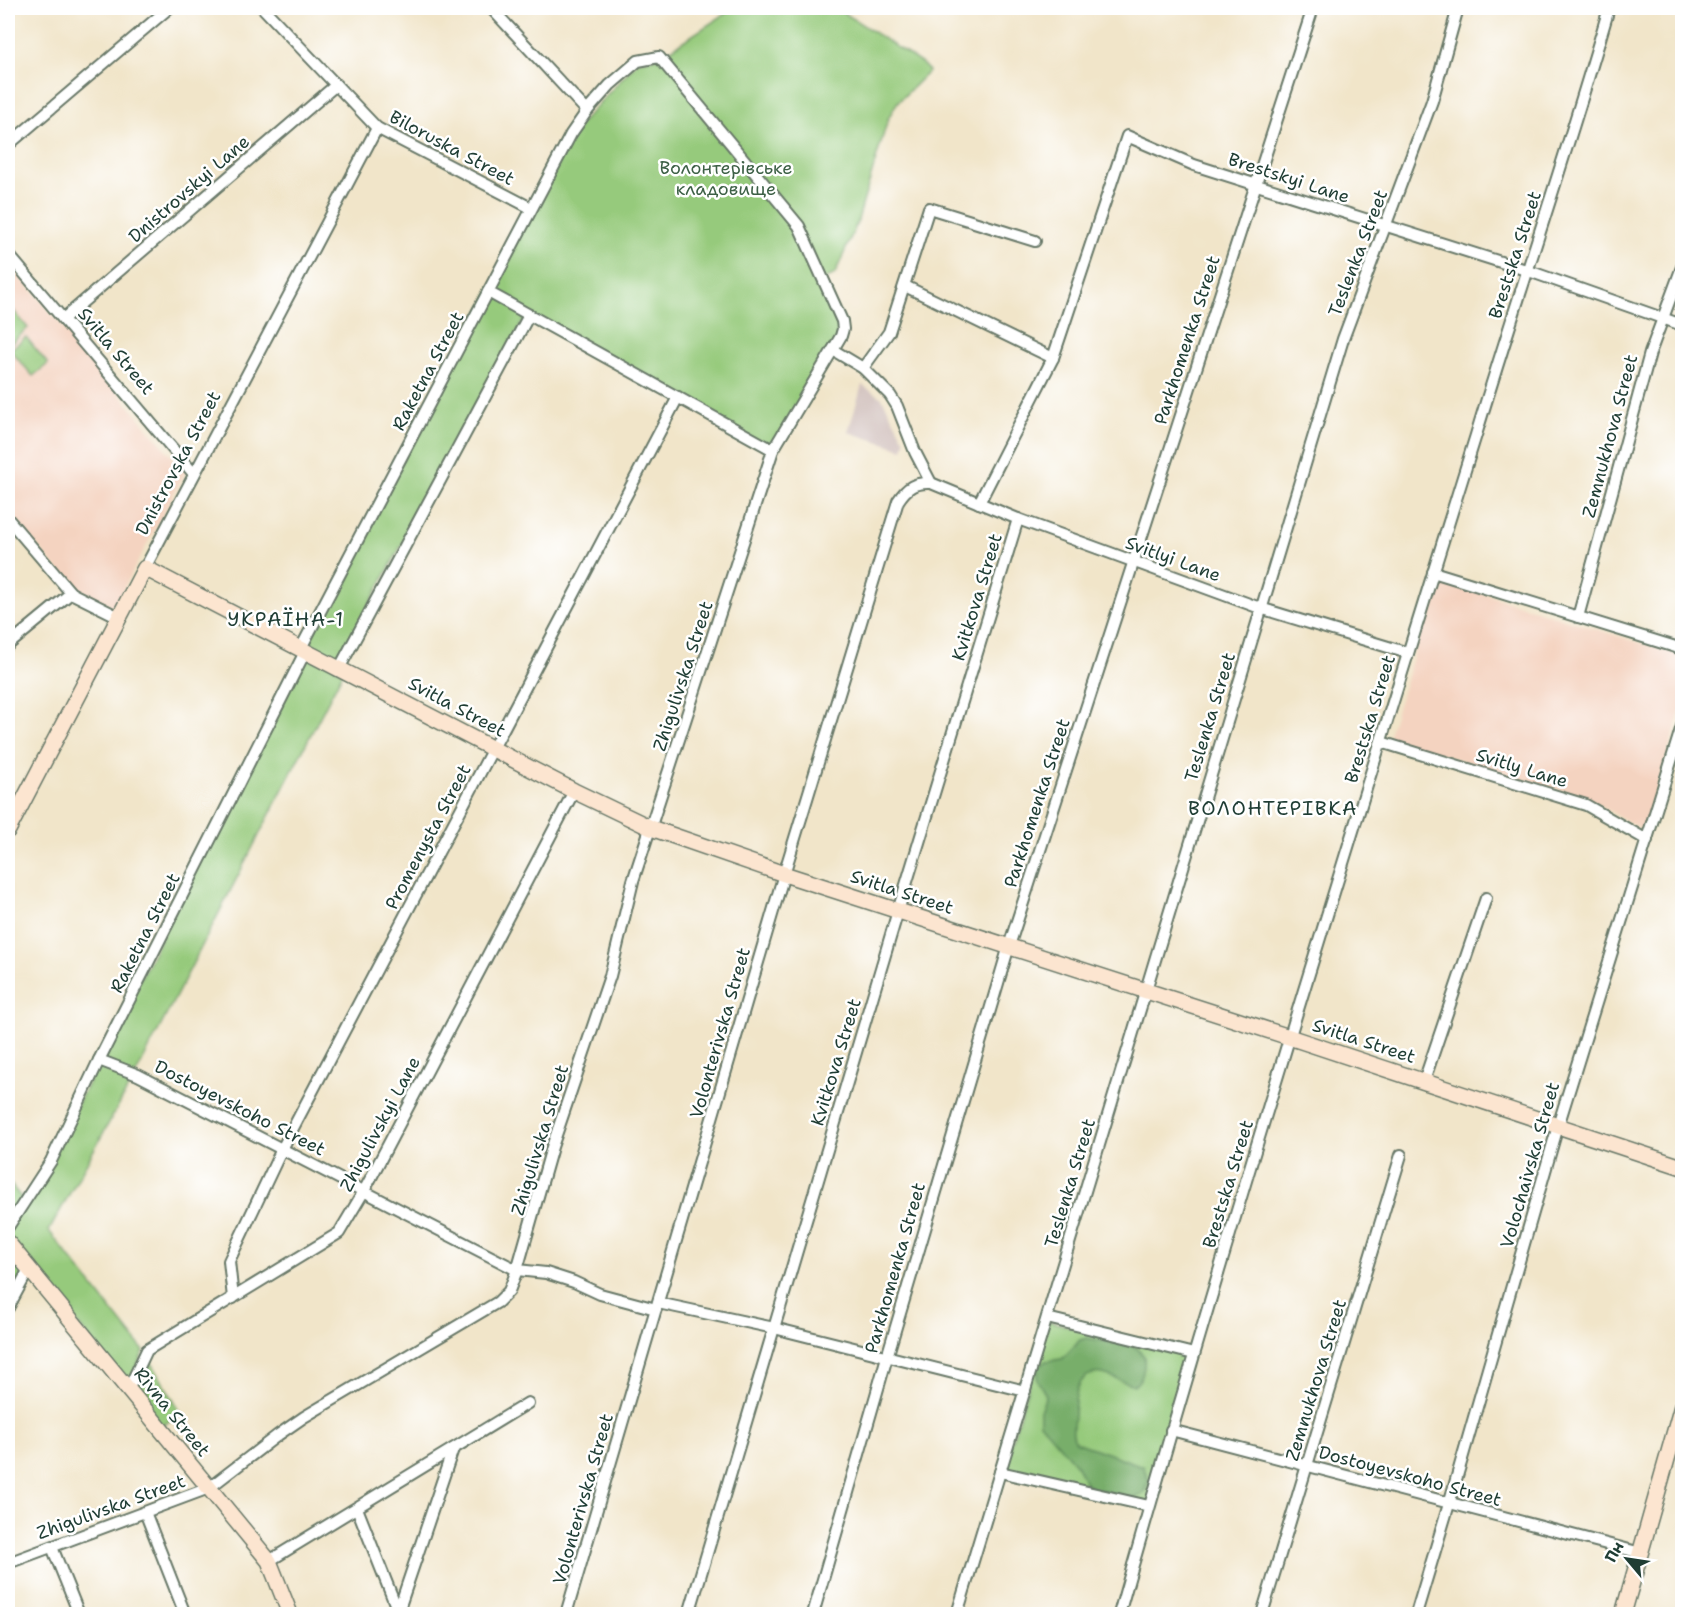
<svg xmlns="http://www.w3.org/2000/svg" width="1690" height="1622" font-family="'Shantell Sans',sans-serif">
  <rect width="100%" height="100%" fill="#fff"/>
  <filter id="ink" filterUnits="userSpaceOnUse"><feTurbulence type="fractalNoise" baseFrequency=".0167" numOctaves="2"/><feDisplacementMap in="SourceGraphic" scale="12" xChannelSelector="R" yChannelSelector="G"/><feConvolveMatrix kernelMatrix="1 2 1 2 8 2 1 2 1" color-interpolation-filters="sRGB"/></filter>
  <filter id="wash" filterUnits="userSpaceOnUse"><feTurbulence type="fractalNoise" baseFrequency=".008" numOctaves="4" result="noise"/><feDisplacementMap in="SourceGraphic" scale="24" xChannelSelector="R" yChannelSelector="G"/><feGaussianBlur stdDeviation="1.35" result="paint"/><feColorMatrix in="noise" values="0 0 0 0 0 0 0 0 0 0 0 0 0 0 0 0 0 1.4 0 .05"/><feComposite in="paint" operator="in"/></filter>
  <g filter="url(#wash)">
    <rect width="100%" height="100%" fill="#f1e5c9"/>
    <g fill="#f4d3c0">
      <polygon points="8,262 185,472 114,607 72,586 8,511"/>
      <polygon points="1437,579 1682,656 1682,706 1644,831 1589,799 1388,738"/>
    </g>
    <polygon fill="#d0c0bc" points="862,385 882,398 905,441 903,449 848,432"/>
    <g fill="#96ca7b" stroke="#5a8458" stroke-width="1.5">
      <polygon points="734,8 837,8 921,63 929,71 897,103 888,119 857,223 835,274 823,280 843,329 773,450 527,314 335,668 343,672 136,1074 49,1231 144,1351 128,1385 28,1264 8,1302 8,1255 13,1246 8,1240 8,1181 27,1205 306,647 571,134 638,61 659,57"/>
      <polygon points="8,304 28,328 8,346"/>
      <polygon points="26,337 48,364 33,376 10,350"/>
      <polygon points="1048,1321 1191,1356 1148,1504 1003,1470"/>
      <polygon points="147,1355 181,1413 162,1426 131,1389"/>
    </g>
    <path fill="#78ae6b" stroke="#4c7650" stroke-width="1.5" d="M1087,1338L1136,1347L1144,1356C1145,1367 1144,1377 1135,1385C1121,1383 1107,1371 1093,1374C1075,1377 1075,1401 1074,1414C1074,1424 1070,1434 1076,1442L1143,1466L1149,1481L1143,1494L1134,1498L1091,1488L1085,1483L1077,1466L1040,1423V1411L1046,1395L1037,1380L1039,1366L1046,1361L1062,1359L1080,1340Z"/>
  </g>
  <g filter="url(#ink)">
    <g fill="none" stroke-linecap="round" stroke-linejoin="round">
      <defs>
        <g id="street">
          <polyline points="263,8 377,128 531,208"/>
          <polyline points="491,8 587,111"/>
          <polyline points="8,145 169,8"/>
          <polyline points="8,254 194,474"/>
          <polyline points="905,286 1053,358"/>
          <polyline points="488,292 773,450"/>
          <polyline points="63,319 336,85"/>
          <polyline points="833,350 863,368 890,395 897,406 915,452 931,483"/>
          <polyline points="863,368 889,332 929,208 1035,241"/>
          <polyline points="979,503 1053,358 1127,136 1194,165 1526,270 1682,325"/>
          <polyline points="8,519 71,593 119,617"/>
          <polyline points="145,568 377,128"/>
          <polyline points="1433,572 1682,649"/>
          <polyline points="1578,617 1650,353 1682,267"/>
          <polyline points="8,645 71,593"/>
          <polyline points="340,667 529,315"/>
          <polyline points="1381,742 1586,805 1647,840"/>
          <polyline points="99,1060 138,1075 517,1270 546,1273 574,1282 600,1294 656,1309"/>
          <polyline points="1424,1081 1486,898"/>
          <polyline points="8,1227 51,1161 99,1060 306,650"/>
          <polyline points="233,1298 229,1261 282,1149 678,397"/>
          <polyline points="658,1303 774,1328 1025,1391"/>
          <polyline points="8,1308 29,1269"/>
          <polyline points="1047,1318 1194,1354"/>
          <polyline points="128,1390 147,1350 339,1233 364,1191 574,791"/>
          <polyline points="1171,1430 1641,1553"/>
          <polyline points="1000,1472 1149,1506"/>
          <polyline points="357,1508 399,1614"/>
          <polyline points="145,1512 185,1614"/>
          <polyline points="52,1547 79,1614"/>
          <polyline points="269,1561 528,1403"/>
          <polyline points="8,1563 209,1488 278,1435 304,1417 498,1302 509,1291 517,1270 552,1147 610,976 633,881 773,450 841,336 843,329 842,321 799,226 659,57 638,61 610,85 587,111 571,134 301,648"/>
          <polyline points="398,1612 453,1449"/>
          <path d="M566,1614L784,874L898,501C907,487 915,482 931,483L1018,519L1260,608L1408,653"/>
          <polyline points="689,1614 898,911 1018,519"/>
          <polyline points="813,1614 887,1357 1009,946 1313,8"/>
          <polyline points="957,1614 1343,339 1432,101 1458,8"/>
          <path d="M1119,1614C1231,1219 1354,827 1476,435C1519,292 1568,151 1609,8"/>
          <polyline points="1262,1614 1401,1155"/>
          <polyline points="1416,1614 1449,1504 1558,1126 1682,726"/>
        </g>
        <g id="secondary">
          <polyline points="8,830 145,568 574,791 651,828 784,874 1289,1037 1682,1167"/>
          <polyline points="8,1243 269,1561 290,1614"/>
          <polyline points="1623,1614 1682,1406"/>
        </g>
      </defs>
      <use href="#street" stroke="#687868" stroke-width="14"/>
      <use href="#secondary" stroke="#687868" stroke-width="18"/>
      <use href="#street" stroke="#fff" stroke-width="10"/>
      <use href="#secondary" stroke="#fce5d0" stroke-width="15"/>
    </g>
  </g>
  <g text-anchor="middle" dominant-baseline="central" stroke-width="5" stroke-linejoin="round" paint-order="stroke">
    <g font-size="18" fill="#1f3d34" stroke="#fff">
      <text transform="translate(452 148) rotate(28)">Biloruska Street</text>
      <text transform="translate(1289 178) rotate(18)">Brestskyi Lane</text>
      <text transform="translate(189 189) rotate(-41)">Dnistrovskyi Lane</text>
      <text transform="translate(1358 253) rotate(-69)">Teslenka Street</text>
      <text transform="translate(1515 255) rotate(-72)">Brestska Street</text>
      <text transform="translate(1187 340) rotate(-72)">Parkhomenka Street</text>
      <text transform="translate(116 351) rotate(50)">Svitla Street</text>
      <text transform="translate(428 371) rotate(-62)">Raketna Street</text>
      <text transform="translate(1610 436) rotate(-75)">Zemnukhova Street</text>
      <text transform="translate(178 463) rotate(-62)">Dnistrovska Street</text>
      <text transform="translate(1173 559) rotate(20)">Svitlyi Lane</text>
      <text transform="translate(977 597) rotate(-73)">Kvitkova Street</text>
      <text transform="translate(683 676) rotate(-72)">Zhigulivska Street</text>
      <text transform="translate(457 707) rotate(28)">Svitla Street</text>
      <text transform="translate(1210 717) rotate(-73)">Teslenka Street</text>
      <text transform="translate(1370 719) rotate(-73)">Brestska Street</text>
      <text transform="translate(1522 768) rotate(17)">Svitly Lane</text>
      <text transform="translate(1037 803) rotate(-72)">Parkhomenka Street</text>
      <text transform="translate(428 837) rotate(-62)">Promenysta Street</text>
      <text transform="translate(902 892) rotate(18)">Svitla Street</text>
      <text transform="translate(145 933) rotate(-63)">Raketna Street</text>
      <text transform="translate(720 1033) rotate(-74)">Volonterivska Street</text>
      <text transform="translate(1364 1041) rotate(18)">Svitla Street</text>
      <text transform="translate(836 1062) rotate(-73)">Kvitkova Street</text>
      <text transform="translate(240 1108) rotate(27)">Dostoyevskoho Street</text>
      <text transform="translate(380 1124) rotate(-62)">Zhigulivskyi Lane</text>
      <text transform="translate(540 1140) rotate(-73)">Zhigulivska Street</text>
      <text transform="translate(1530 1165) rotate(-74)">Volochaivska Street</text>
      <text transform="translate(1070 1183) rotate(-73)">Teslenka Street</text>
      <text transform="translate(1228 1184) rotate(-73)">Brestska Street</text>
      <text transform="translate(895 1268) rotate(-74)">Parkhomenka Street</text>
      <text transform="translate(1316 1380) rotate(-73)">Zemnukhova Street</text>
      <text transform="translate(172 1412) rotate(51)">Rivna Street</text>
      <text transform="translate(1410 1476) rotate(15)">Dostoyevskoho Street</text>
      <text transform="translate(583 1499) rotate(-74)">Volonterivska Street</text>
      <text transform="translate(111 1507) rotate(-20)">Zhigulivska Street</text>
    </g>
    <g font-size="18" fill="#3d6046" stroke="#fff">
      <text x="726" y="168">Волонтерівське<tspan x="726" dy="21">кладовище</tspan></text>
    </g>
    <g font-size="20" letter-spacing="1.5" fill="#1f3d34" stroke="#fff">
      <text x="286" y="619">УКРАЇНА-1</text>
      <text x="1273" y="808">ВОЛОНТЕРІВКА</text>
    </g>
  </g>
  <rect width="1690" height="1622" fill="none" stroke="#fff" stroke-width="30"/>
  <g transform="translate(1627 1559) rotate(299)" stroke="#ffffff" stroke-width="4.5" paint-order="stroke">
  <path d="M0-4.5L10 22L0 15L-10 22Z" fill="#1f3d34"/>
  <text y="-9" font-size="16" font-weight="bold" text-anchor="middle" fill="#1f3d34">Пн</text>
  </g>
</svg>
